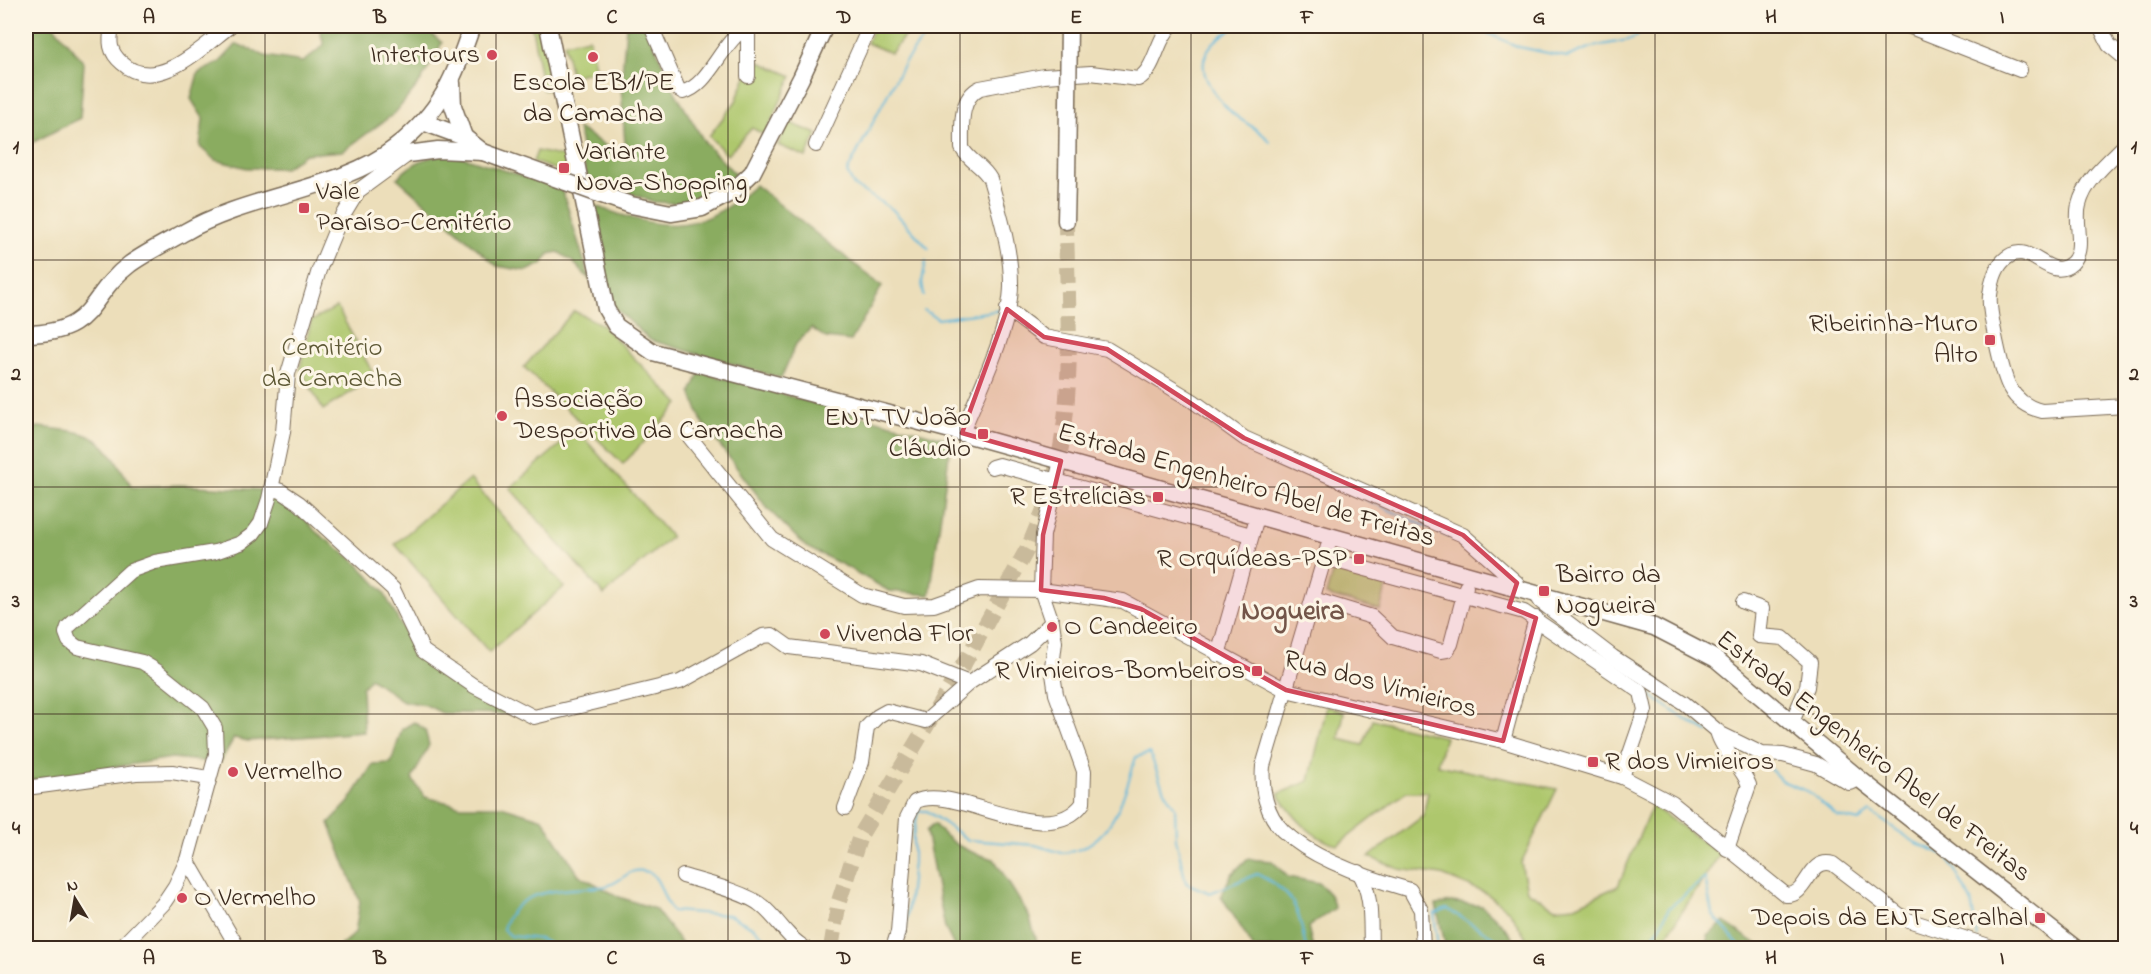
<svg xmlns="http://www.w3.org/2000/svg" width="2151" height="974" font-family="'Indie Flower',sans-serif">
  <rect width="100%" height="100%" fill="#fcf5e5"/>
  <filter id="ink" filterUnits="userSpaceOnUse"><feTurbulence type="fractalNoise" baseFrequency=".0167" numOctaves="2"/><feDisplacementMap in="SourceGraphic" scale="12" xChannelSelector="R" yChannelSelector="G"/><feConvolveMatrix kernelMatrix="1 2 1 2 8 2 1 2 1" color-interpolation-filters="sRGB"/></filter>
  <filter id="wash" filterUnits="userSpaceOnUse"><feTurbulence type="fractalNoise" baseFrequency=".008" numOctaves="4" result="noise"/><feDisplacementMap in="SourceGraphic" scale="24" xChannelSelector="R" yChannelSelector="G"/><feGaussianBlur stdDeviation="1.35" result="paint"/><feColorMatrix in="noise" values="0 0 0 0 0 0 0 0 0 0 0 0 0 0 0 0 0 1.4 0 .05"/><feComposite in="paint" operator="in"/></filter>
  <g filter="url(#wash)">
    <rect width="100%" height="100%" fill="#ecdeba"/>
    <g fill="#aec76d" stroke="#747846" stroke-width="1.5">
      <polygon points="529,26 541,26 553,84 548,90 543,90 532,28"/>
      <polygon points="874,26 885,26 906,34 891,53 867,43"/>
      <polygon points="589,38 596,71 571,76 564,43"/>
      <polygon points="753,59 792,76 765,135 752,128 727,155 709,136 736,101"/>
      <polygon points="788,122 817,134 806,157 778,145"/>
      <polygon points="537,151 573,159 576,176 533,162"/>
      <polygon points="337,307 375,377 323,410 300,368 311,321"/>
      <polygon points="574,311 601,324 679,404 623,464 524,367"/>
      <polygon points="577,430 671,537 604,595 510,488"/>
      <polygon points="470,479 564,587 489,652 395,544"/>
      <polygon points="1334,566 1388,580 1380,610 1326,595"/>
      <path d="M1327,706L1344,712L1339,739L1363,745L1373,720L1445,737L1437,765L1557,789L1521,863L1527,891L1555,908L1575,906L1618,886L1652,806L1720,854L1659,947L1532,948L1510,912L1486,893L1442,875L1399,869L1369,857L1423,816L1428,792H1406L1338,845C1311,839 1293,816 1278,794L1309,781Z"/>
    </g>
    <g fill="#8aac60" stroke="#626b3f" stroke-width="1.5">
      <polygon points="26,26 54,26 84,63 80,118 26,146"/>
      <polygon points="319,26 434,26 431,33 442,43 421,81 395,113 343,151 305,154 285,168 247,168 215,160 200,147 203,118 191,99 198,73 219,63 237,44 265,56 303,62 324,45"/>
      <polygon points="626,26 646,26 675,92 705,143 741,180 694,204 654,202 586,177 578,128 626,159 621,86"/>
      <path d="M454,154L562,189L590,280L573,262L558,252L549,254L542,264L527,271L497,266L397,178C414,161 430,155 454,154Z"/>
      <path d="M755,185L882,286L851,341L826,338L811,328L796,344L781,378L650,340L612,305L587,203C658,229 695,240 755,185Z"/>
      <polygon points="700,372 951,440 930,595 889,591 845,566 806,547 768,509 702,422 691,392"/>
      <path d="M38,427C99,433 101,435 132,487L180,485L264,490L276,501L282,497L291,501L315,531L355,561L383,591L415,652L516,714L442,713L426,705L403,701L370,678L362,688L364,732L248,741L234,738L220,763L172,758L26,781V431Z"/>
      <polygon points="414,722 425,730 429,745 412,779 425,797 461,806 501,806 543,819 579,875 619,897 655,909 682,944 683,948 337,948 355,933 360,902 329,823 349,802 373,764 391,763 402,729"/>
      <path d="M934,824C950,844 969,853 994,859L1029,916L1039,948H955L945,928L926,831Z"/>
      <polygon points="1247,859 1272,861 1288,877 1319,883 1330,895 1335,908 1308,927 1313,948 1252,948 1249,940 1221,896 1231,875"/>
      <polygon points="1451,902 1482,906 1503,925 1520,948 1446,948 1436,905"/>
      <polygon points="1724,922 1763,948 1707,948 1708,936"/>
    </g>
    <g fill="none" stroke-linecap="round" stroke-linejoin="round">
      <g stroke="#5eb7db" stroke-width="2">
        <path d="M1238,26C1191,49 1196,77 1230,111C1242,123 1261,129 1270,142"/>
        <polyline points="1471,26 1519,47 1567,57 1592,47 1633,39"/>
        <polyline points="1635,37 1651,26"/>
        <polyline points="929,249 892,209 854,186 847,172 904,63 930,29 936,26"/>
        <polyline points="924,296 922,282 926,261"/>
        <polyline points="924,310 938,319 1002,310"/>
        <polyline points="1313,476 1461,542"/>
        <polyline points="1551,622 1566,632"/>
        <polyline points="1647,693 1686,720 1708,732"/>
        <polyline points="1761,760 1782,781 1809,792 1837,816 1859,821 1870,812 1916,843 1945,855"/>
        <path d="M1077,850C1116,836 1125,792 1136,757L1150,753L1164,791L1175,807L1176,839L1186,883L1210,893L1257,874C1296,893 1298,909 1306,948"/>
        <polyline points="1947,856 1971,901 1977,937"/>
        <polyline points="905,936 913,862 913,836 918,811 927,811 968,840 1035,845 1062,853 1074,851"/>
        <path d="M557,948L540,939L511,936L503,929C517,883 569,892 606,886C623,883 628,865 648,872C661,877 663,901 672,911L729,915L754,928L775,948"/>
        <polyline points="1438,948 1434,914 1447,909 1512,948"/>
        <polyline points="1623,948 1652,937 1659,929 1669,908 1705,878 1712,914 1742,948"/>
      </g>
    </g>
  </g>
  <g filter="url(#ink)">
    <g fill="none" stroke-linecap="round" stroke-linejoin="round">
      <g stroke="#c9ba9b" stroke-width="16" stroke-dasharray="16 8" stroke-linecap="butt">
        <path d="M1055,474C1076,395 1067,303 1066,221"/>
        <polyline points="831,948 839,901 860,836 965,662 1030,544 1047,502"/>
      </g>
      <defs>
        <g id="minor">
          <path d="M112,26C109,42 109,52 122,63C156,95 202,47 230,26"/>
          <path d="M651,26L678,89L683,92C710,86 722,39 749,26"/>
          <polyline points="748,26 748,76"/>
          <polyline points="1908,26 2020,70"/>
          <polyline points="2100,26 2109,45 2126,59"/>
          <path d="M2126,144C2108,162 2085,180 2079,205C2074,222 2086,249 2072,263C2048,285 2029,234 2003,261C1995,269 1991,284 1990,295C1988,309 2002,375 2010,388C2017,401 2029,408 2042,411L2126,406"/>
          <polyline points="816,145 870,26"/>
          <polyline points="1007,309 1044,337 1107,349 1193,401 1244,438 1463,535 1517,583 1516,588"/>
          <path d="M962,433C978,392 1012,326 1011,283C1011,249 999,211 990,179C983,166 969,161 962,148C962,127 959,98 980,88L1044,76L1091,73L1138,79C1156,69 1156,40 1171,26"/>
          <path d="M688,435L772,539L862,595L904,606L934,605L979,589L1041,590L1123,601L1286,690L1503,741L1622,777L1672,803L1786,895C1808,897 1808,856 1833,864L1905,919L1995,948"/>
          <polyline points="992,467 999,465 1251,535"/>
          <polyline points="271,488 281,491 299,503 393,589 423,651 474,686 534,717 680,682 763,636 772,635 789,647 921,664 969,683 1030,643 1052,622"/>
          <path d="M1331,536L1263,766C1261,789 1266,814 1283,831C1313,859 1371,879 1410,890L1421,910L1423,948"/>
          <polyline points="1325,558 1524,612 1641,692 1645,710 1622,777"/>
          <polyline points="1536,594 1541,602 1613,657 1684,703 1721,734 1762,754 1783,755 1816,764 1849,783 1853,782 1857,777"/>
          <polyline points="1313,599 1372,617 1393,637 1441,651 1447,650 1451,644 1466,587"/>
          <polyline points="1743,602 1762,609 1759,636 1783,638 1810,662 1807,687 1792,722"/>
          <polyline points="1218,655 1257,517"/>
          <path d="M1717,731C1722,751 1742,766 1749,785L1727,849"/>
          <polyline points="1503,741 1536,618"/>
          <polyline points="26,788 136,773 172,772 208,778"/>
          <polyline points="845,808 862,762 867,727 878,716 887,711 926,721 969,683"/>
          <polyline points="187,860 238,948"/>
          <path d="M1359,872C1373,895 1370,922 1371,948"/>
          <path d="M683,876C703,882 748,893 762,906C779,920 785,936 805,948"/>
          <polyline points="120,948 163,904 175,886 187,860 216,755 215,728 203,708 157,671 142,662 77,647 69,641 66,633 68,627 130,571 155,562 215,552 241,543 253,534 261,523 269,499 283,432 288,374 319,270 338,224 358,191 410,153"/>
          <path d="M893,948L898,932L907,818L915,802C952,781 1047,854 1083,803L1084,771L1056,694L1052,667L1055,642L1052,622L1041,590L1043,535L1061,461"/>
        </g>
        <g id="major">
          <polyline points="548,26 606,309 616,326 653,352 962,433 1654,627 1716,659 1857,777 2075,948"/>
          <polyline points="452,83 453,106 464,137"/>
          <polyline points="423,122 464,137 483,152 566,182"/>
          <polyline points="385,157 438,150 483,152"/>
          <polyline points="599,194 631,205 671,213 702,208 732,192 752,173 801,78 825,26"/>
          <polyline points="1066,221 1067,180"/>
          <path d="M26,334C98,333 86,297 130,264C147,252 167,242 185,232C248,195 342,190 396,147C442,110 453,80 472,26"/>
        </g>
      </defs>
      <use href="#minor" stroke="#796955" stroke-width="16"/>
      <use href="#major" stroke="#796955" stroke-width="19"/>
      <use href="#minor" stroke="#fff" stroke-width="14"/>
      <use href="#major" stroke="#fff" stroke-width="16"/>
      <defs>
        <g id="major-bridge">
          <polyline points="1067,180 1069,26"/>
          <polyline points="566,182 599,194"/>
        </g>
      </defs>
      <use href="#major-bridge" stroke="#796955" stroke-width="19" stroke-linecap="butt"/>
      <use href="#major-bridge" stroke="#fff" stroke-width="16"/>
    </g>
  </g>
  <path fill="#d1495b" fill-opacity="0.2" stroke="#d1495b" stroke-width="4.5" stroke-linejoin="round" d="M1007,309L1044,337L1107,349L1244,438L1463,535L1517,583L1509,607L1536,618L1503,741L1286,690L1141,609L1104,598L1041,590L1043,535L1061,461L962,433Z"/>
  <path fill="none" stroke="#3b2a1e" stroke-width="1.5" stroke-opacity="0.55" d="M265,26V948M496,26V948M728,26V948M960,26V948M1191,26V948M1423,26V948M1655,26V948M1886,26V948M26,260H2126M26,487H2126M26,714H2126"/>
  <g fill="#d1495b" stroke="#fcf5e5" stroke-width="2">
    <circle cx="492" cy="55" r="6"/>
    <circle cx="593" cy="57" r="6"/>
    <rect x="558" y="162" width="12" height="12" rx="3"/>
    <rect x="298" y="202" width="12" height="12" rx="3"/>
    <rect x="1984" y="334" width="12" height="12" rx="3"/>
    <circle cx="502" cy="416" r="6"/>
    <rect x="977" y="428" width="12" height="12" rx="3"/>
    <rect x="1152" y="491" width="12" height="12" rx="3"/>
    <rect x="1353" y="553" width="12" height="12" rx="3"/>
    <rect x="1538" y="585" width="12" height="12" rx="3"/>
    <circle cx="1052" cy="627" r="6"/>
    <circle cx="825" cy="634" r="6"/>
    <rect x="1251" y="665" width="12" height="12" rx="3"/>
    <rect x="1587" y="756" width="12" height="12" rx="3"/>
    <circle cx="233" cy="772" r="6"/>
    <circle cx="182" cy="898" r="6"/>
    <rect x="2034" y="912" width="12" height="12" rx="3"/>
  </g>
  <g text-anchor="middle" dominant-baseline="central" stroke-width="6" stroke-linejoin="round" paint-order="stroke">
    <g font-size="27" fill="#3b2a1e" stroke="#fcf5e5" text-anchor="start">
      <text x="480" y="55" text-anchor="end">Intertours</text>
      <text x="593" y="83" text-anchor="middle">Escola EB1/PE<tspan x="593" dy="31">da Camacha</tspan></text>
      <text x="576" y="152">Variante<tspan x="576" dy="31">Nova-Shopping</tspan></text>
      <text x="316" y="192">Vale<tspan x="316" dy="31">Paraíso-Cemitério</tspan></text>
      <text x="1978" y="324" text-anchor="end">Ribeirinha-Muro<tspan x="1978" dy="31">Alto</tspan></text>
      <text x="514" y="400">Associação<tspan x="514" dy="31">Desportiva da Camacha</tspan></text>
      <text x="971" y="418" text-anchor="end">ENT TV João<tspan x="971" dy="31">Cláudio</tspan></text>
      <text x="1146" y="497" text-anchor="end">R Estrelícias</text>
      <text x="1347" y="559" text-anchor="end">R Orquídeas-PSP</text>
      <text x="1556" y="575">Bairro da<tspan x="1556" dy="31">Nogueira</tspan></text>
      <text x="1064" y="627">O Candeeiro</text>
      <text x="837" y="634">Vivenda Flor</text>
      <text x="1245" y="671" text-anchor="end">R Vimieiros-Bombeiros</text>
      <text x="1605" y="762">R dos Vimieiros</text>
      <text x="245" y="772">Vermelho</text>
      <text x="194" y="898">O Vermelho</text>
      <text x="2028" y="918" text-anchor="end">Depois da ENT Serralhal</text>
    </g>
    <g font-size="27" fill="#5e5936" stroke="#fcf5e5">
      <text x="332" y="348">Cemitério<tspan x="332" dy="31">da Camacha</tspan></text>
    </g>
    <g font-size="27" fill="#3b2a1e" stroke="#fcf5e5">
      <text transform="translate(1246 486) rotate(16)">Estrada Engenheiro Abel de Freitas</text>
      <text transform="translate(1380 685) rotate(15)">Rua dos Vimieiros</text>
      <text transform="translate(1873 757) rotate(38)">Estrada Engenheiro Abel de Freitas</text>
    </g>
    <g font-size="28" font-weight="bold" fill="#735549" stroke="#fcf5e5">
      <text x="1293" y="612">Nogueira</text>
    </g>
  </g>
  <rect width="2151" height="974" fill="none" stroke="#fcf5e5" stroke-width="66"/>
  <g transform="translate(75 899) rotate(349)" stroke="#fcf5e5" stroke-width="4.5" paint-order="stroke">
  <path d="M0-4.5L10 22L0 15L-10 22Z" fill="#3b2a1e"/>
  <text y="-9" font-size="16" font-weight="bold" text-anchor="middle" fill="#3b2a1e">N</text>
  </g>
  <rect x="33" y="33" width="2085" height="908" fill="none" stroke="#3b2a1e" stroke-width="2"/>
  <g font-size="20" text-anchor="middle" font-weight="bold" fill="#3b2a1e">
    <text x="149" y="23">A</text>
    <text x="380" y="23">B</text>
    <text x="612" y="23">C</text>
    <text x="844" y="23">D</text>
    <text x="1076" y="23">E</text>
    <text x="1307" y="23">F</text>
    <text x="1539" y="23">G</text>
    <text x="1771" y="23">H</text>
    <text x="2002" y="23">I</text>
    <text x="16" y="153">1</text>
    <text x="2134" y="153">1</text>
    <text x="16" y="380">2</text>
    <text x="2134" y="380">2</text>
    <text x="16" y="607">3</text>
    <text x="2134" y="607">3</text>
    <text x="16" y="834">4</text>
    <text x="2134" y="834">4</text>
    <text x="149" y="964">A</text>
    <text x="380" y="964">B</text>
    <text x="612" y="964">C</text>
    <text x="844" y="964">D</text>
    <text x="1076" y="964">E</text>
    <text x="1307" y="964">F</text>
    <text x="1539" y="964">G</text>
    <text x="1771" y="964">H</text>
    <text x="2002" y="964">I</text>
  </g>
</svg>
